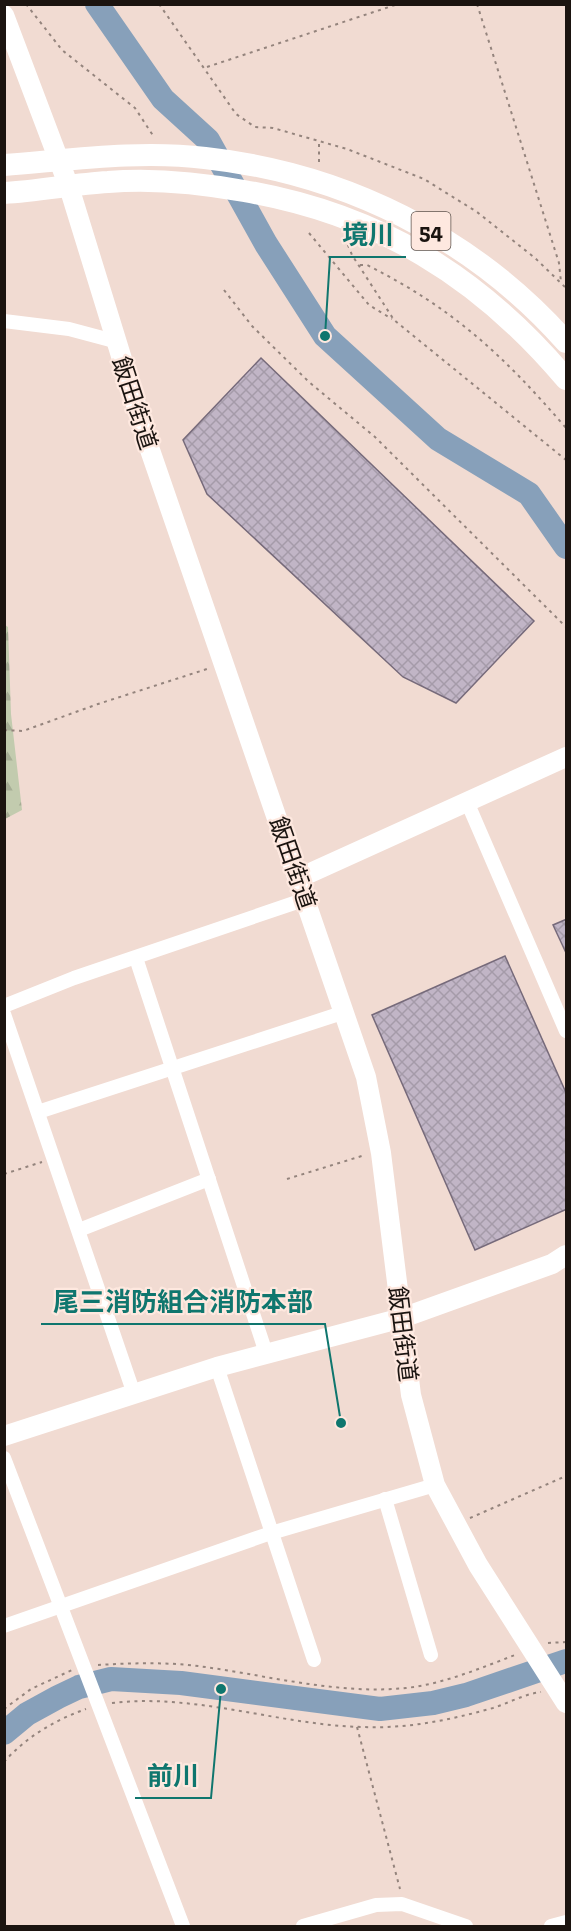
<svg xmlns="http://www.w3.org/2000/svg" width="571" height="1931" font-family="'Zilla Slab','Noto Sans JP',serif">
  <defs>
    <pattern id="forest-firs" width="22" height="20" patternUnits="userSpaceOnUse" patternTransform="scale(1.5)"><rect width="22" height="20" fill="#c2cbae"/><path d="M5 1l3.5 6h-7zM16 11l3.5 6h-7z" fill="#a6ad95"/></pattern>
    <pattern id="building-cross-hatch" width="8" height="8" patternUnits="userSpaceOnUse" patternTransform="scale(1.5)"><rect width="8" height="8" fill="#c1b5c6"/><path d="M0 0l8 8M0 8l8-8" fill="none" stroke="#a59ba9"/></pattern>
  </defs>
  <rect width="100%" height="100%" fill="#f1dbd2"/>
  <polygon fill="url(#forest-firs)" points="5,625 8,627 11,714 22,810 5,819"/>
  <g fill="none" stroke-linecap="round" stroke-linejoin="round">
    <g stroke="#87a0ba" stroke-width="24">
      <polyline points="97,4 163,99 208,140 266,244 325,336 438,439 529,494 566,547"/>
      <polyline points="4,1733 27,1714 58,1697 79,1687 111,1679 181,1683 380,1709 433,1703 466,1695 566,1661"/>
    </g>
  </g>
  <g fill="url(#building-cross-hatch)" stroke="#766a7a" stroke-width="1.5">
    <polygon points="261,358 534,621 456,703 403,677 207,494 183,440"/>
    <polygon points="567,919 567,955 553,925"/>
    <polygon points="505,956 567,1095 567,1209 475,1250 372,1015"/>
  </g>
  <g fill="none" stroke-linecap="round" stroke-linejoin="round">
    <g stroke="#94847d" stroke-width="2" stroke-dasharray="3 4.5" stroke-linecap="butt">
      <polyline points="26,4 62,50 135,108 154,137"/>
      <polyline points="159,4 236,114 255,127 273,128 347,149 424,179 477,212 535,258 566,288"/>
      <polyline points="477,4 559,263 561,282"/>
      <polyline points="207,67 398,4"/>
      <polyline points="319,162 319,141"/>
      <polyline points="309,233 369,305 392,319"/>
      <polyline points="345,238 352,255 394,320 566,460"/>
      <path d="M360,265H367C453,308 504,356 566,428"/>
      <polyline points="224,290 252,326 309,382 375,437 566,627"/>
      <polyline points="4,730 23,731 98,704 207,669"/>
      <polyline points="4,1174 42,1162"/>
      <polyline points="287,1179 365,1155"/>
      <polyline points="470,1518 566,1476"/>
      <polyline points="548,1643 566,1642"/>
      <path d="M98,1665C131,1663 165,1662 198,1666C266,1675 338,1695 406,1688C443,1684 481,1668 515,1655"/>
      <path d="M112,1703C196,1693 279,1725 362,1727C407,1729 450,1720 493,1708C509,1703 524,1694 541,1692"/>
      <polyline points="4,1709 31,1689 72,1670"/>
      <polyline points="357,1727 400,1889"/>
      <path d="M4,1762C26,1737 55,1720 86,1709"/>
    </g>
    <g stroke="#fff" stroke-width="14">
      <polyline points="4,321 69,329 114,341"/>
      <polyline points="468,804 566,1031"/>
      <polyline points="136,958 266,1353"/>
      <polyline points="4,1006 74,978 306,899"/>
      <polyline points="4,1014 134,1394"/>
      <polyline points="38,1112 345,1012"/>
      <polyline points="79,1230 209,1179"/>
      <polyline points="217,1367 314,1660"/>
      <polyline points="4,1458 183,1926"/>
      <polyline points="385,1499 431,1655"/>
      <polyline points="4,1626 271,1533 435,1485"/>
      <polyline points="303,1926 376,1905 402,1904 466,1926"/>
      <polyline points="551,1926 566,1922"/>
    </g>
    <g stroke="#fff" stroke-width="20">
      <polyline points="4,15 69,187 150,450 366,1077 381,1153 411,1395 435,1485 478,1565 566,1703"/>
      <polyline points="299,878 566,757"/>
      <polyline points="4,1436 217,1367 402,1318 552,1264 566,1255"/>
    </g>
    <g stroke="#fff" stroke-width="22">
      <path d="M4,165C70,160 139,150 205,158C344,173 473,237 566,342"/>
      <path d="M4,193C39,191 74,184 108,182C154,178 200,183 244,191C378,214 479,276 566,379"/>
    </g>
  </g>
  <g text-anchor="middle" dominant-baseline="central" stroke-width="4.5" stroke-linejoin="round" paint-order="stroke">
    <rect fill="#fee8df" stroke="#5f544e" stroke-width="1.5" x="411.5" y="212" width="39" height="38" rx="4.5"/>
    <g font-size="22" font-weight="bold" fill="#1b1410">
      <text x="431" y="231">54</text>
    </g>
    <g font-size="24" fill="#1b1410" stroke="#fee8df">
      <text transform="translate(135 403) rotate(72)">飯田街道</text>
      <text transform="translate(293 863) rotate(71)">飯田街道</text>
      <text transform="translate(403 1334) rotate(83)">飯田街道</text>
    </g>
  </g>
  <path fill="none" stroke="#0f766e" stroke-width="2" d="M325 336L330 257H406M341 1423L325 1324H41M221 1689L211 1798H135"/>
  <g fill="#0f766e" stroke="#fee8df" stroke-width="2">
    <circle cx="325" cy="336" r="6"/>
    <circle cx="341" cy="1423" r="6"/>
    <circle cx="221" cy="1689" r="6"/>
  </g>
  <g font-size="26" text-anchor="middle" font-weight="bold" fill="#0f766e" stroke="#fee8df" stroke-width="4.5" stroke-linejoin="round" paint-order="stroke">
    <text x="368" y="244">境川</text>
    <text x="183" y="1311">尾三消防組合消防本部</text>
    <text x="173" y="1785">前川</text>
  </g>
  <rect width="571" height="1931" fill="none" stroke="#1b1410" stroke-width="12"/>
</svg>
